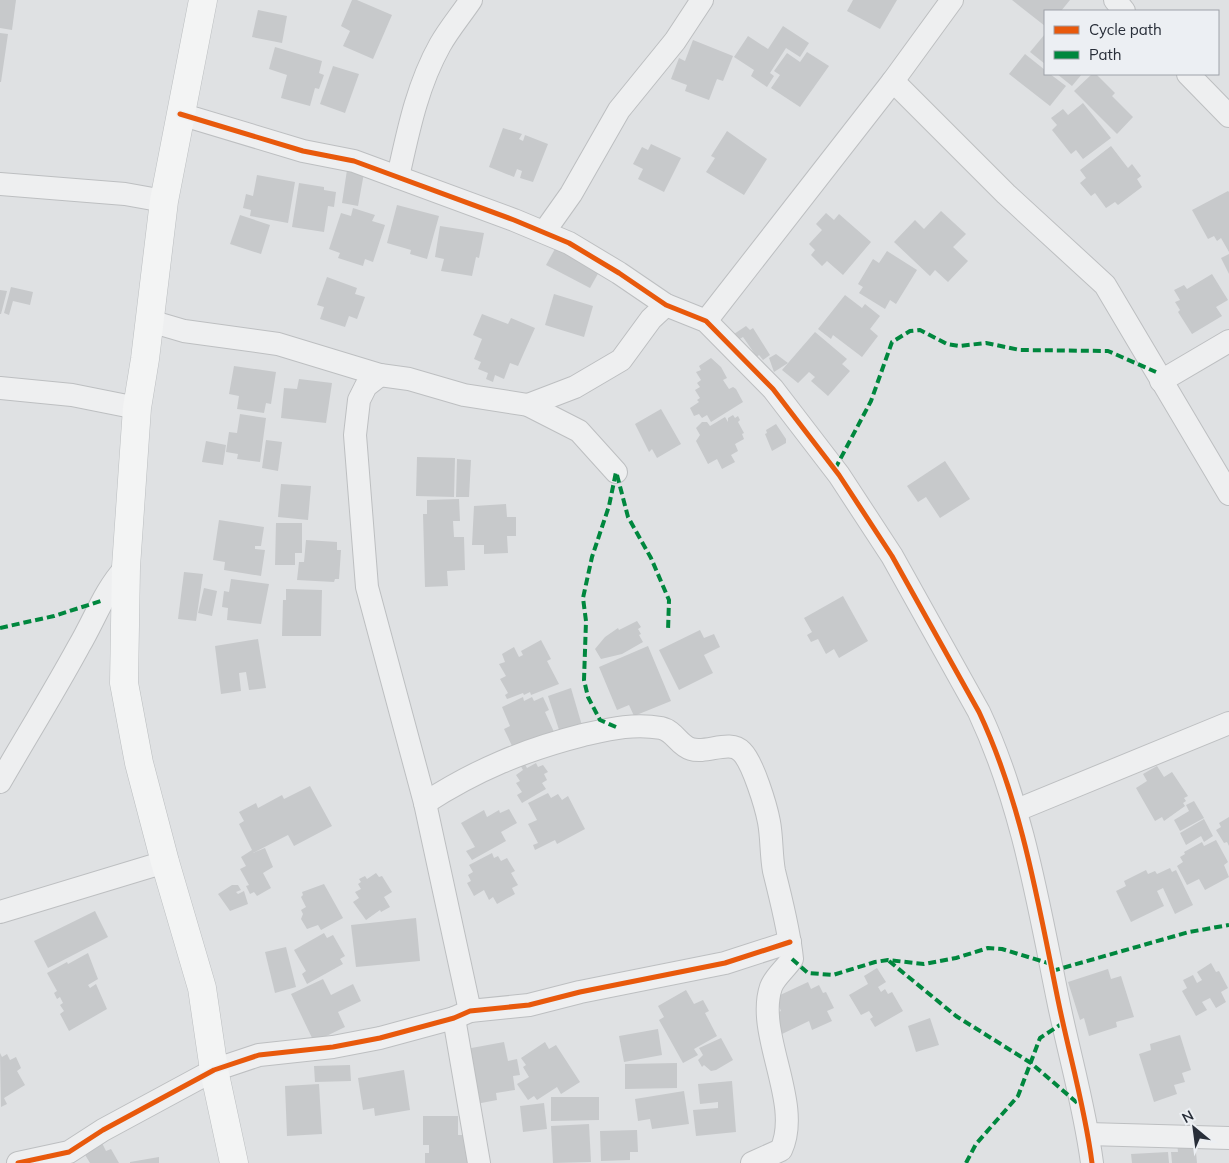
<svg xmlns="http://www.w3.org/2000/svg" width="1229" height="1163" font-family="Mulish,sans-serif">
  <rect width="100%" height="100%" fill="#dfe1e3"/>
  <g fill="#c7c9cb">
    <polygon points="0,0 16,0 12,30 0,28"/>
    <polygon points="352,0 357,0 392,15 373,59 343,46 350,31 341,26"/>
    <polygon points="853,0 897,0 880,29 847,11"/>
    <polygon points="1012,0 1070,0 1061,11 1045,11 1045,26"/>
    <polygon points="258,10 287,16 282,43 252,37"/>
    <polygon points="783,26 809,43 800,57 786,48 770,73 774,76 767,87 751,76 754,70 734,57 748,36 768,49"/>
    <polygon points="0,33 8,34 1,82 0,82"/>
    <polygon points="1045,34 1045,64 1030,52"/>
    <polygon points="693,40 733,56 723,81 717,79 709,100 685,91 687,85 671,79 679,58 685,61"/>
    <polygon points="275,47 322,61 319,73 324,75 319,89 315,88 310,106 281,98 287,75 269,69"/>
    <polygon points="807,52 829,66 800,107 771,88 780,75 774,71 787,53 800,62"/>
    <polygon points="1025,54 1045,70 1045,74 1050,74 1066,86 1050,106 1009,74"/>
    <polygon points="333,66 359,74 345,113 320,104"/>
    <polygon points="1057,74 1082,74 1072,86"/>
    <polygon points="1092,74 1096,74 1115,93 1112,96 1133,117 1117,134 1074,91"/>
    <polygon points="1083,103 1111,138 1083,159 1076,150 1071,154 1052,130 1057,125 1051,118 1063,109 1068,115"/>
    <polygon points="503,128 522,134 519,139 523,141 525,135 548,144 533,182 520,178 522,171 517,169 514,177 489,167"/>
    <polygon points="727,131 767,159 744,195 706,172 715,158 711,156"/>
    <polygon points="651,144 681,158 664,192 638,179 643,169 633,164 642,147 648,150"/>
    <polygon points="1111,146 1128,168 1132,164 1141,176 1137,179 1142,187 1118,205 1115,202 1106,208 1095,193 1091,196 1080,183 1086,178 1080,170"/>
    <polygon points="347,170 364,173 358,206 342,203"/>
    <polygon points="257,175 295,182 288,223 250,216 251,210 243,208 246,194 253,196"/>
    <polygon points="299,183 324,187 324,190 336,192 334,207 328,206 324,232 292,227"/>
    <polygon points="1228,191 1229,192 1229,252 1221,238 1217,241 1214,236 1208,239 1192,210"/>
    <polygon points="397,205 439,216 427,259 410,254 411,250 387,243"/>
    <polygon points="353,208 375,215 372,221 385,225 373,262 365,259 363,266 338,258 340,253 329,249 341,213 351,216"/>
    <polygon points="941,211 966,234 953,247 968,261 948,282 935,270 930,276 894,242 915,220 924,229"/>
    <polygon points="826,213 834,220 839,214 871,242 843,275 827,261 822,266 811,255 815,250 809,244 822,230 816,224"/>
    <polygon points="240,215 270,225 261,254 230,244"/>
    <polygon points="440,226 484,233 479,258 476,257 472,276 441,271 444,259 435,257"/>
    <polygon points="556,247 600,270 590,288 546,265"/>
    <polygon points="887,251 917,270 896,304 890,300 885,309 859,293 863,287 858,284 873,259 879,263"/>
    <polygon points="1229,254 1229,274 1221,258"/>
    <polygon points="1212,274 1228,300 1216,307 1222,316 1192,334 1178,312 1180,310 1175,302 1180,300 1174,290 1184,285 1187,289"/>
    <polygon points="327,277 357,288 355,294 365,297 357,319 349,316 345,327 320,319 324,307 317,305"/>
    <polygon points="11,287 33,292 30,305 13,301 9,315 4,313"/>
    <polygon points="0,290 7,291 1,314 0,314"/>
    <polygon points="554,294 593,306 584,337 545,325"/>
    <polygon points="845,295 862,308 865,304 880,316 870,329 878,336 862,357 833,335 831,339 818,329"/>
    <polygon points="482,314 508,324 511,318 535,328 518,366 510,363 504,379 495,375 493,382 486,379 488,373 478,369 481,362 474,359 482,339 473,335"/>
    <polygon points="746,326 750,330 753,328 770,355 763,360 759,355 757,357 743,337 738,340 734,334"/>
    <polygon points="815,332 847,359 842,364 850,371 828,396 811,381 815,377 809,372 798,383 782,370"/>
    <polygon points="776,354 788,363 774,372 769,358"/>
    <polygon points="711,358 721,367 727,378 723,380 729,389 733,387 736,389 743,402 711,422 707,415 702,418 699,414 694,416 690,408 699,402 697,400 700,398 695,390 700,387 697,383 701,380 696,372 701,370 699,366"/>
    <polygon points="234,366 276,372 271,404 266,403 264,413 237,409 239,396 229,394"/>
    <polygon points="299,379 332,383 326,423 281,418 284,388 297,389"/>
    <polygon points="661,409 681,444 657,458 652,449 649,452 635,424"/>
    <polygon points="240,414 266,418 260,462 237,459 238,454 226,452 229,432 237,433"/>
    <polygon points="733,415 735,418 738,416 740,420 738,422 744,433 742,434 744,439 735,444 738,451 731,455 735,462 722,469 717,459 708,464 696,441 700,435 696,428 702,422 707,422 710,426 725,417 728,422 728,418"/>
    <polygon points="776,424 786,439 786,443 772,451 765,434 767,433 766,430"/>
    <polygon points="266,440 282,442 278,471 262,468"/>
    <polygon points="206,441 226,445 223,465 202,462"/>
    <polygon points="417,457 455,458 454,497 416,496"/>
    <polygon points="457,459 471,460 469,497 456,497"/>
    <polygon points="945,461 970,499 940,518 926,497 918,502 907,486"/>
    <polygon points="281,484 311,486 308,520 278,517"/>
    <polygon points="459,499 460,521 453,521 454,537 464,537 465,570 447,571 448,586 425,587 423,514 427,514 427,500"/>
    <polygon points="506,504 507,517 516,517 516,536 507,536 508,553 484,554 484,545 472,545 474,506"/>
    <polygon points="219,520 264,527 261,546 255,546 255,549 265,550 261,576 224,570 225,562 213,560"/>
    <polygon points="276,523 302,523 302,553 295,553 295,565 275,565"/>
    <polygon points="306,540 337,542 337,550 341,550 339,579 335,579 334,582 297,580 299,562 304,562"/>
    <polygon points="184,572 203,574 196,621 178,619"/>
    <polygon points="231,579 269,584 261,624 227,620 228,608 222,607 224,591 229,592"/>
    <polygon points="204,588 217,591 212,616 198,613"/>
    <polygon points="286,589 322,590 321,636 282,636 283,600 286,600"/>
    <polygon points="843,596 868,641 839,658 834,649 826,654 818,639 811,642 807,635 812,632 804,618"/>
    <polygon points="637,621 641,627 638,629 641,634 639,635 643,642 622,654 601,659 595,649 605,637 618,628 619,630"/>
    <polygon points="700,630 704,638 714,634 720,647 704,655 713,673 679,690 659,650"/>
    <polygon points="258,639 266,688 249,690 246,672 239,673 241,691 221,694 215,646"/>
    <polygon points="541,640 551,659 547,661 559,684 531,695 530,692 524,695 523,693 507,699 505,695 508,693 500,679 506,676 499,664 505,662 502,654 514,647 519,657 523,655 521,651"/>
    <polygon points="648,646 671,701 634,716 629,705 617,710 599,667"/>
    <polygon points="571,688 583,729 561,736 548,696"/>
    <polygon points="523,697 524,701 532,697 534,701 543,697 549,710 545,712 554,732 514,750 504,729 510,726 502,707"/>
    <polygon points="523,761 527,768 536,763 538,767 543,765 548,772 544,774 547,780 542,783 546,789 522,803 517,795 522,792 516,783 520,781 516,775 523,770 519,763"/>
    <polygon points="1157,766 1164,777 1172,772 1188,796 1184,798 1186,801 1183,803 1185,806 1164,821 1162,817 1155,821 1136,788 1147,781 1143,774"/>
    <polygon points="310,786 332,826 294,846 288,835 253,853 265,848 273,867 263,873 271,888 257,896 254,892 250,894 246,886 249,885 240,869 246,866 241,857 252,850 239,824 244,821 239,812 256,803 258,808 282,795 284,799"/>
    <polygon points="548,793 551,798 558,794 562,800 568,796 585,829 557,844 555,840 535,850 533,845 538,843 528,824 537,820 528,803"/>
    <polygon points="1194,801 1204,818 1180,831 1174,820 1189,811 1186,805"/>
    <polygon points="509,809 517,823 501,832 506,841 472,860 466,851 475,847 461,823 484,810 487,817 499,810 500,813"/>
    <polygon points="1229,817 1229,846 1227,842 1224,843 1216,830 1221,827 1219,823"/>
    <polygon points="1204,819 1213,836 1204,842 1201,836 1186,845 1180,833"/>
    <polygon points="1216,840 1228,862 1224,865 1229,877 1205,890 1199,879 1187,885 1177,866 1183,862 1180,857 1185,854 1184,852 1202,842 1204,846"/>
    <polygon points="492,853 494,858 498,856 501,861 507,858 515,871 511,873 518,885 512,888 515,894 497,904 493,897 489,900 484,890 474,896 467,883 471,881 468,875 473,872 469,865"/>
    <polygon points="1170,868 1172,872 1176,870 1193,905 1175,914 1163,888 1157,891 1164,906 1131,922 1116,891 1126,886 1124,881 1146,870 1148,874 1155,871 1157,874"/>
    <polygon points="376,873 379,877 382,876 392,892 384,897 390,907 381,912 380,910 366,920 353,902 359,898 355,892 361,889 358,884 361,882 359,879 365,876 367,879"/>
    <polygon points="324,884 343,918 321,930 318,925 307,929 301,919 303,914 301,910 306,907 301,897 303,895 302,892"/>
    <polygon points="232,885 238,885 241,890 236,892 238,894 244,891 248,904 230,911 218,894"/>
    <polygon points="95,911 108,937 48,968 34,941"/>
    <polygon points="416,918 420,961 356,967 351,925"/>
    <polygon points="324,933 327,938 333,935 345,956 340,959 343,964 307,984 302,974 306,971 294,950"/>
    <polygon points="286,947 296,987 275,993 265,952"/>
    <polygon points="88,953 98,979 88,985 90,988 96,984 107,1009 69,1031 60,1014 64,1011 60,1005 63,1003 60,997 57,999 54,993 57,991 47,973 67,962 68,964"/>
    <polygon points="1211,963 1216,972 1219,971 1228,988 1221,992 1226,1002 1216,1008 1210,998 1202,1002 1207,1010 1196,1016 1182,991 1187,988 1183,980 1193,975 1197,983 1202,980 1197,972"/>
    <polygon points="877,968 886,982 878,987 881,992 885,989 888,994 892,992 903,1011 875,1027 870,1019 873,1017 869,1011 861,1015 849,995 868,984 864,976"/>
    <polygon points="1108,969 1111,979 1121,976 1134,1017 1116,1022 1117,1027 1089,1036 1084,1018 1080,1020 1068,982"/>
    <polygon points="323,979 331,995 353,984 361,1001 338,1012 345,1027 314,1042 291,994"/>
    <polygon points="808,982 811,989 819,985 823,993 826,992 834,1008 827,1011 832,1021 812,1030 809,1021 782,1034 773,1014 781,1011 777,1002 778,996"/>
    <polygon points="686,990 694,1004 703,1000 709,1011 705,1013 717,1036 694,1049 698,1055 683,1063 659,1020 664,1017 658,1006"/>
    <polygon points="930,1018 939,1045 916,1052 908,1026"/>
    <polygon points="658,1029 662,1055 624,1062 619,1036"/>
    <polygon points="1180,1035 1191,1070 1182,1073 1185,1082 1174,1085 1177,1094 1154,1102 1139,1054 1151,1050 1150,1044"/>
    <polygon points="721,1038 733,1060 716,1070 711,1071 704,1065 702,1067 698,1060 703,1055 699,1048"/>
    <polygon points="504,1042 508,1061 517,1059 520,1075 513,1076 515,1090 496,1093 497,1100 476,1104 466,1049"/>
    <polygon points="545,1042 549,1049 556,1045 580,1082 561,1094 557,1087 537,1100 534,1096 528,1100 517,1084 529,1077 523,1067 526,1065 521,1058"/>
    <polygon points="0,1053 2,1057 7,1054 10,1060 16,1057 21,1068 17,1071 25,1085 4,1098 7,1104 1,1107"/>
    <polygon points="677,1063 677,1088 625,1089 625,1064"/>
    <polygon points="350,1065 351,1081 315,1082 314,1066"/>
    <polygon points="404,1070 410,1110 375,1116 374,1108 363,1110 358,1078"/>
    <polygon points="732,1081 736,1132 696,1136 693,1110 718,1108 718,1102 700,1104 698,1084"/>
    <polygon points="319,1084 322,1134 287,1136 285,1086"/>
    <polygon points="684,1091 689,1124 652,1129 650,1119 638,1121 635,1099"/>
    <polygon points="551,1097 599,1097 599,1120 551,1121"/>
    <polygon points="544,1103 547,1129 523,1132 520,1106"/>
    <polygon points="423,1116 458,1116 458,1135 468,1135 468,1163 425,1163 425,1153 429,1153 429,1145 423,1145"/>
    <polygon points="589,1124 591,1162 553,1163 551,1126"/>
    <polygon points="637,1130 638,1152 630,1152 630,1160 601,1161 600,1131"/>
    <polygon points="1195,1142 1197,1163 1172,1163 1171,1152 1178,1152 1177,1143"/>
    <polygon points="102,1143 106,1151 111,1149 119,1163 90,1163 84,1153"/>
    <polygon points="1168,1152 1169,1163 1132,1163 1131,1154"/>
    <polygon points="159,1157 159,1163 130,1163 130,1162"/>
  </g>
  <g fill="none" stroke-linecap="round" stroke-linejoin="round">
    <defs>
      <g id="minor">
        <polyline points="1115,0 1124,11"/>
        <polyline points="1188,74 1229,116"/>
        <polyline points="893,81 1006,194 1105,285 1229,494"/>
        <path d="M180,114L303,151L354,161L514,220L569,243L619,273L666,305L706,321L773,389L839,475L892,556L979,712C1022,804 1038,902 1058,1000C1069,1054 1085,1108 1092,1163"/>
        <path d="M398,177C408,132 417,86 440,45C449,29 461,15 471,0"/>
        <polyline points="0,184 125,194 164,201"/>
        <polyline points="544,232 571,194 619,110 675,41 702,0"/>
        <polyline points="150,321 184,331 278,344 380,375 409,379 464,395 528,405 579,431 616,472"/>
        <polyline points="706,321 893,81 952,0"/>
        <polyline points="380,375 366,386 359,400 355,435 367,587 425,803 470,1011"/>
        <polyline points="1161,381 1229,341"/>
        <polyline points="0,388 72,395 137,408"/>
        <polyline points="528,405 575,387 621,360 651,319 666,305"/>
        <path d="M0,782C26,737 54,692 79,646C95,619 104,591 126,567"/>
        <path d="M425,803C476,770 524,750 583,735C610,729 634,723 661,728C675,731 678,745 691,749C707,754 730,739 742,752C753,763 766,806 769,822C772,838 771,855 774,871C781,900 789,929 792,959C786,968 774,978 771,987C755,1034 803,1103 781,1150L752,1163"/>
        <polyline points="1017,810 1229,723"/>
        <polyline points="0,912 165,862"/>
        <polyline points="454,1018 479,1163"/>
        <polyline points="1088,1134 1229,1138"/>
        <polyline points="18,1163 69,1152 103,1130 214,1070 259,1055 333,1047 380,1038 454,1018 470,1011 529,1005 580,992 725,963 790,942"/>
      </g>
      <polyline id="major" points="203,0 164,201 145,359 137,408 126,567 124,683 139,763 165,862 202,988 214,1070 234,1163"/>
    </defs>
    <use href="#minor" stroke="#bdbfc1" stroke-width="24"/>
    <use href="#major" stroke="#bbbec0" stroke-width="29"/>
    <use href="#minor" stroke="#eeeff0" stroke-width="22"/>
    <use href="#major" stroke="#f3f4f4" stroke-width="28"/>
    <g stroke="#00873e" stroke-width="4" stroke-dasharray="8 4" stroke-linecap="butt">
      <polyline points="835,469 871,401 892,342 910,331 920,330 947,344 959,346 986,343 1020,350 1108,351 1156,372"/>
      <polyline points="617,475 628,517 651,558 669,600 668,631"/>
      <polyline points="0,628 54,616 101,601"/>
      <polyline points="616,727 600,720 588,697 584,680 586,621 583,598 592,557 609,506 616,472"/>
      <polyline points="792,959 808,973 833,975 875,962 888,960 924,964 956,958 988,948 1002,949 1051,964"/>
      <polyline points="889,961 956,1016 1031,1063 1082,1107"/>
      <polyline points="1052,971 1189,932 1229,925"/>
      <polyline points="966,1163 976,1144 1018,1096 1040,1038 1063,1023"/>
    </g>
    <defs>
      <g id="cycleway">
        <path d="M180,114L303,151L354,161L514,220L569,243L619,273L666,305L706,321L773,389L839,475L892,556L979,712C1022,804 1038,902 1058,1000C1069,1054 1085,1108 1092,1163"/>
        <polyline points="18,1163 69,1152 103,1130 214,1070 259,1055 333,1047 380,1038 454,1018 470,1011 529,1005 580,992 725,963 790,942"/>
      </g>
    </defs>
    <use href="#cycleway" stroke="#eceff3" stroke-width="8"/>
    <use href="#cycleway" stroke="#e8590c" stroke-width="5"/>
  </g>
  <rect x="1044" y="10" width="175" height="65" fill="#eceff3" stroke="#9ea2a9"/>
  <rect x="1054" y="26" width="25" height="8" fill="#e8590c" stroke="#9ea2a9"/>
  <text x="1089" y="35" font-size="15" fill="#282e39">Cycle path</text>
  <rect x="1054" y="51" width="25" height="8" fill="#00873e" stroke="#9ea2a9"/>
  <text x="1089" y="60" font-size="15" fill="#282e39">Path</text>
  <g transform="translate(1194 1128) rotate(331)" stroke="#eceff3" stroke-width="4" paint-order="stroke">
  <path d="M0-4L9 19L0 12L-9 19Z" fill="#282e39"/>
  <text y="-8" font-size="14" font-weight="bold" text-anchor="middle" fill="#282e39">N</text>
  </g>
</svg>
